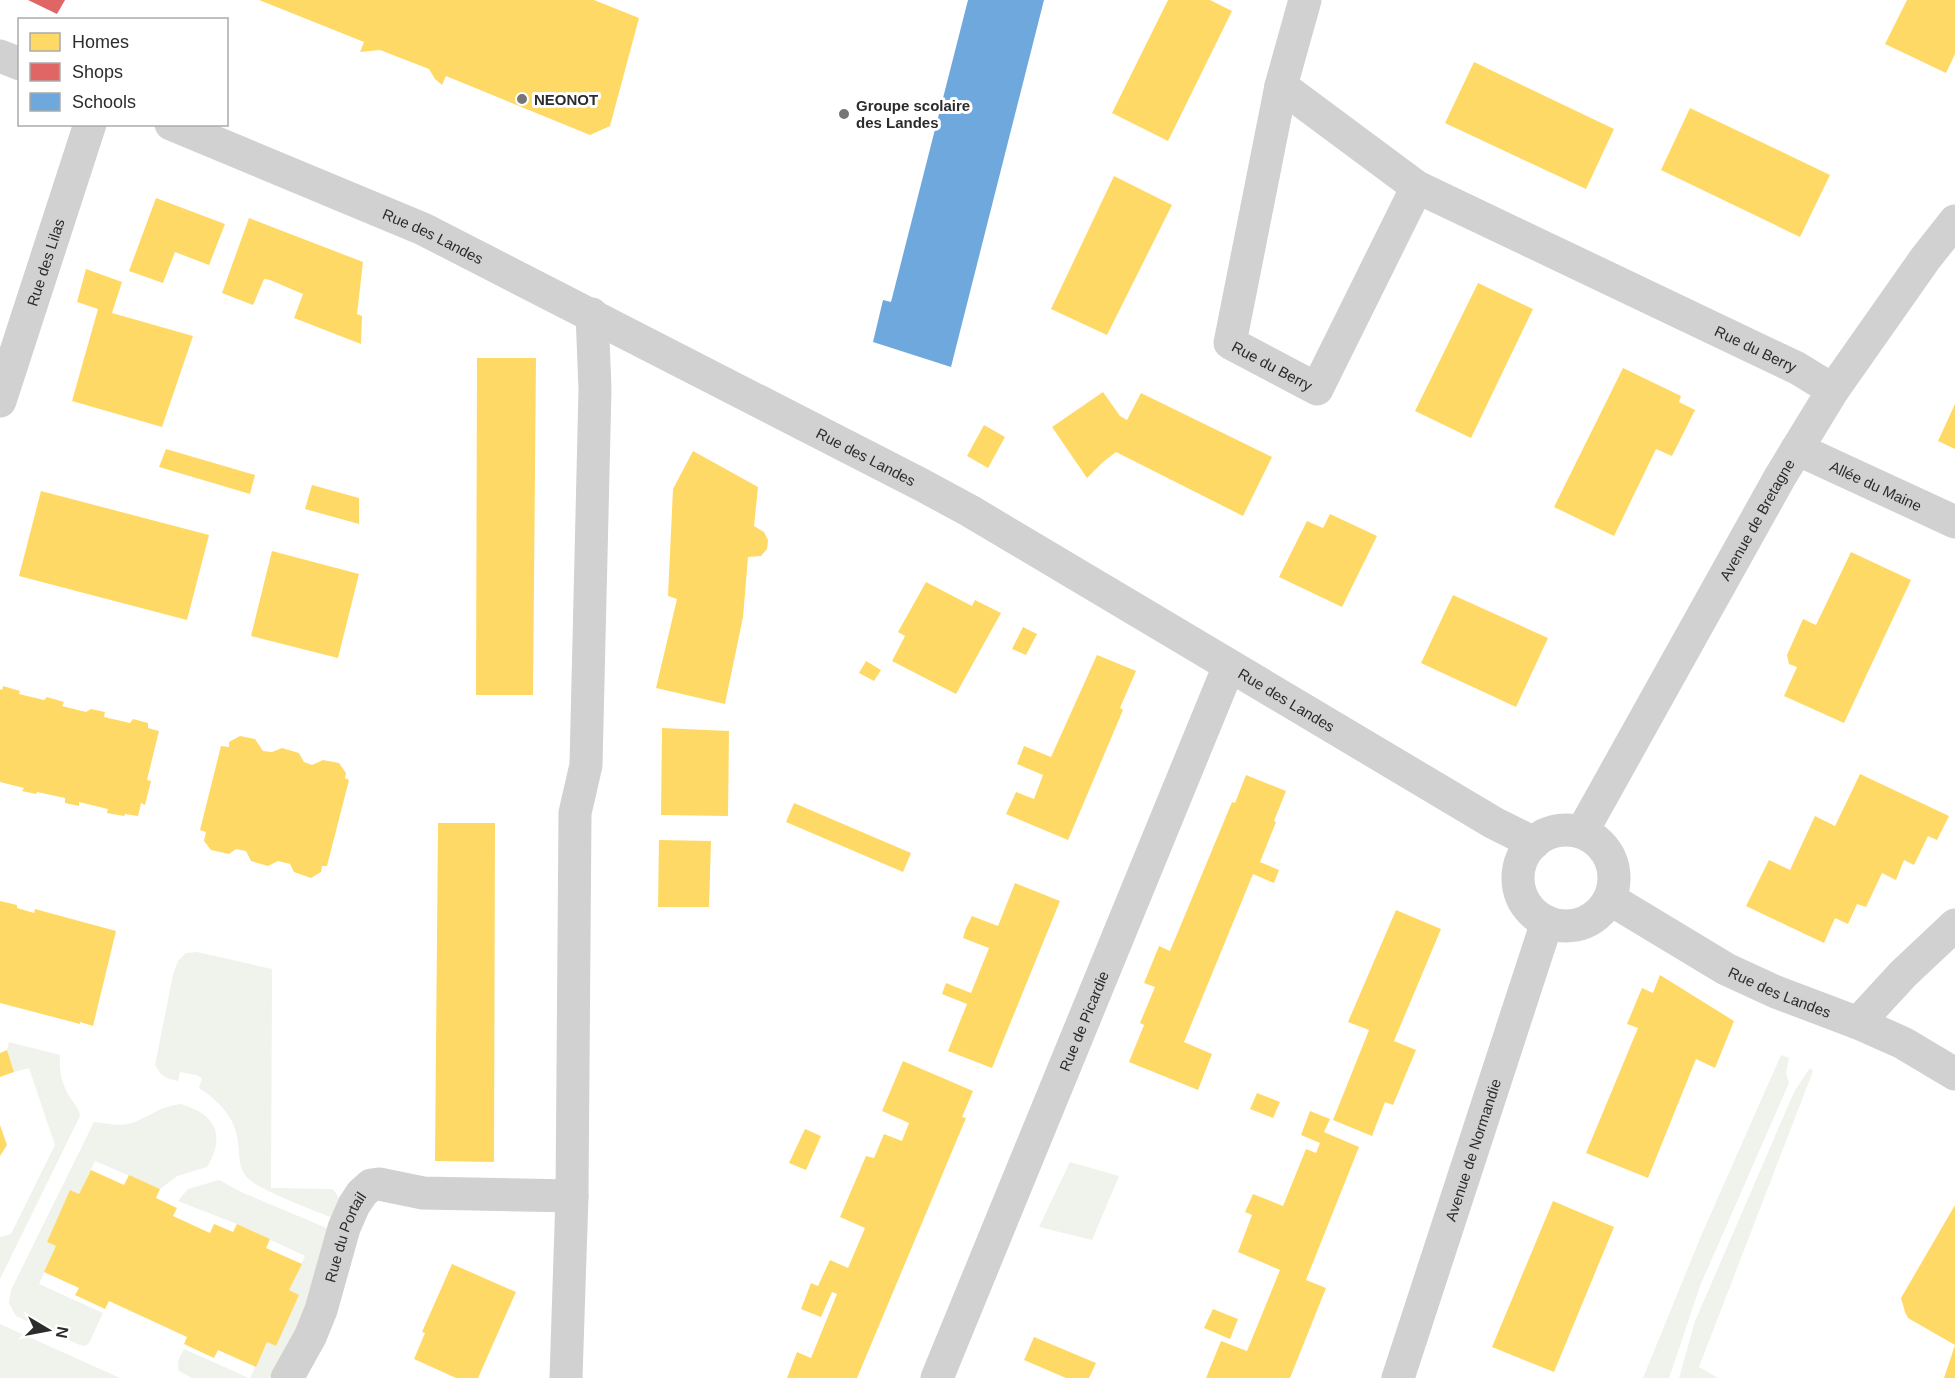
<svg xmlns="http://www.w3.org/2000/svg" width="1955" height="1378" font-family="Helvetica,sans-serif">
  <rect width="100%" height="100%" fill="#fff"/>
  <g fill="#eff3eb">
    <path d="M197,952L272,969L271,1188L333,1189L339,1198L333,1218C314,1210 254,1189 245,1175C238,1165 240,1154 238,1143C236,1118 219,1101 199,1088L202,1078L196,1075L180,1072L178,1081C166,1078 161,1077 155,1065L173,975L178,961L186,953Z"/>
    <path d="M9,1042L60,1055C59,1069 61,1081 68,1094C72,1102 79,1107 80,1116L0,1279V1237L11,1234L55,1145L29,1068L14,1072L7,1050Z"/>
    <polygon points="1781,1055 1789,1058 1786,1073 1789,1083 1700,1286 1669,1378 1643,1378 1701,1236"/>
    <polygon points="1810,1068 1813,1071 1699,1367 1718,1378 1679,1378 1695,1321 1709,1289 1794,1092"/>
    <path d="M180,1104C216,1114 226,1135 207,1167L177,1176L160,1189L95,1161L79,1194L70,1190L56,1246L39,1284L103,1313L89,1343L85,1346L80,1345L16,1316L9,1303L11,1290L94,1122C107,1123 118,1127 132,1123C149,1117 161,1106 180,1104Z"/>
    <polygon points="1070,1162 1119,1176 1092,1240 1039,1227"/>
    <polygon points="219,1180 241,1192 329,1229 299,1328 269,1378 250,1378 267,1342 276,1346 289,1290 305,1256 237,1224 178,1201 188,1189"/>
    <polygon points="0,1324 120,1378 0,1378"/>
    <path d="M184,1349L249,1378H192L179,1371C176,1362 180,1357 184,1349Z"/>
  </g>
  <g fill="#ffd966">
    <polygon points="259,0 594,0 639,18 610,126 590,135 446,76 442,85 435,79 429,69 380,50 360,52 364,42"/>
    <polygon points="1168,0 1210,0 1232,11 1168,141 1112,113"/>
    <polygon points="1907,0 1955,0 1955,54 1946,73 1885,44"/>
    <polygon points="1474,62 1614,129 1586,189 1445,123"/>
    <polygon points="1690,108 1830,175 1800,237 1661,170"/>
    <polygon points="1114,176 1172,205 1107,335 1051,309"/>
    <polygon points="156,198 225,224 209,265 175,252 163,283 129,271"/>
    <polygon points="249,218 363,262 357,314 362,316 361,344 294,318 303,294 270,280 264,279 253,305 222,293"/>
    <polygon points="86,269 122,282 112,313 193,336 162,427 72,401 98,309 77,302"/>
    <polygon points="1478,283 1533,309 1471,438 1415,411"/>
    <polygon points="477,358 536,358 533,695 476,695"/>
    <polygon points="1623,368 1681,396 1679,402 1695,410 1672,456 1656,449 1614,536 1554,507"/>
    <polygon points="1103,392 1120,416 1127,420 1141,393 1272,457 1243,516 1116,452 1103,462 1087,478 1052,427"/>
    <polygon points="1955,404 1955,449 1938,441"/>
    <polygon points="984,425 1005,437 988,468 967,456"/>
    <polygon points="166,449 255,475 250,494 159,467"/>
    <polygon points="693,451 758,487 754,526 764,532 768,540 767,549 761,556 748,557 743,617 725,704 656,688 677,599 668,596 673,489"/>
    <polygon points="312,485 359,498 359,524 305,509"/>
    <polygon points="41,491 209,535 187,620 19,576"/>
    <polygon points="1330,514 1377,536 1342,607 1279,577 1307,521 1323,528"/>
    <polygon points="272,551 359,574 338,658 251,636"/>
    <polygon points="1851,552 1911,580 1844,723 1784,696 1797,667 1789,664 1787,655 1803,619 1816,625"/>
    <polygon points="926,582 972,606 975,600 1001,613 956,694 892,661 905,636 898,632"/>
    <polygon points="1453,595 1548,638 1516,707 1421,663"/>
    <polygon points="1023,627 1037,634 1026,655 1012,649"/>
    <polygon points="1097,655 1136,671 1120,708 1123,710 1068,840 1006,814 1016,792 1034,799 1043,775 1017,764 1024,746 1051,757"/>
    <polygon points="866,661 881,670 874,681 859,673"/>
    <polygon points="3,686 20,691 19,694 44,700 47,697 64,702 62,706 86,712 91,709 105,712 104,717 130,723 133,719 148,723 148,728 159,731 147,780 151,781 145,805 141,803 138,816 125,814 124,816 107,813 108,809 79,802 79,806 65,803 65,798 37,792 36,794 22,791 24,788 0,782 0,689 2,690"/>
    <polygon points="662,728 729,731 728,816 661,815"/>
    <polygon points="240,736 255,739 263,751 272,752 282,748 299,753 304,762 312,765 323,760 339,763 346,773 345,778 349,780 327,866 322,866 321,872 311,878 294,872 290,864 278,861 268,866 251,861 246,851 236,849 229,854 211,850 204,841 206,832 200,830 221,746 229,747 229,742"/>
    <polygon points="1860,774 1949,816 1937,840 1928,836 1914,865 1904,860 1896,880 1882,873 1866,907 1857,904 1848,924 1835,918 1824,943 1746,906 1769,860 1790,870 1815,816 1835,826"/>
    <polygon points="1246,775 1286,791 1274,821 1276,822 1260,862 1279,870 1274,883 1253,874 1184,1042 1212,1054 1198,1090 1129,1062 1144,1025 1140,1023 1155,987 1144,983 1159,946 1170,951 1232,802 1235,803"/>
    <polygon points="794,803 911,853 903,872 786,822"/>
    <polygon points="438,823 495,823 494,1162 435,1161"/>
    <polygon points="659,840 711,841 709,907 658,907"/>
    <polygon points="1015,883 1060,901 992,1068 948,1051 967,1004 942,994 946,983 971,993 989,948 963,938 966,928 972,916 998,926"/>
    <polygon points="0,901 17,905 17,908 34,913 35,909 116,931 93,1026 80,1022 80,1024 0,1003"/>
    <polygon points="1396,910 1441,929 1394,1041 1416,1050 1393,1105 1385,1102 1372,1136 1333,1120 1369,1030 1348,1022"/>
    <polygon points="1660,975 1734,1021 1715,1068 1696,1059 1648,1178 1586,1153 1638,1028 1627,1024 1642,988 1653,993"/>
    <polygon points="7,1050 14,1072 0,1077 0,1053"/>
    <polygon points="903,1061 973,1091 962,1117 966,1118 857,1378 787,1378 797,1352 811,1358 837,1294 832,1292 821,1317 801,1309 811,1283 818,1286 830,1260 848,1268 865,1228 840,1217 866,1156 874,1158 884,1134 902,1141 909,1123 882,1111"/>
    <polygon points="1257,1093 1280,1102 1273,1118 1250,1109"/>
    <polygon points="1310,1111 1330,1119 1324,1132 1359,1147 1306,1280 1326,1288 1290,1378 1206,1378 1221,1341 1247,1351 1280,1270 1238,1252 1252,1215 1245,1212 1253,1194 1283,1206 1306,1149 1316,1153 1320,1143 1301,1135"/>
    <polygon points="0,1125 7,1145 0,1156"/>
    <polygon points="805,1129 821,1136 806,1170 789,1163"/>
    <polygon points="91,1170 124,1185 129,1175 160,1189 156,1198 177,1208 173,1216 210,1233 214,1224 233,1232 237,1224 270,1239 266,1248 302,1264 289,1290 299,1295 276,1346 267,1342 256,1367 218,1350 214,1358 184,1344 187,1337 109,1301 105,1309 75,1295 79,1288 44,1272 56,1246 47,1242 70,1190 79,1194"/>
    <polygon points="1553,1201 1614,1227 1554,1372 1492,1347"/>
    <polygon points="1955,1205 1955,1378 1944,1378 1955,1345 1908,1318 1905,1312 1901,1298"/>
    <polygon points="452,1264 516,1292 478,1378 456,1378 414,1359 425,1333 422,1332"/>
    <polygon points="1213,1309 1238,1319 1230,1339 1204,1328"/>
    <polygon points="1034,1337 1096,1363 1089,1378 1066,1378 1024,1360"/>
  </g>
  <polygon fill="#e06666" points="28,0 65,0 57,14"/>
  <polygon fill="#6fa8dc" points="968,0 1044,0 951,367 873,342 883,300 891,302"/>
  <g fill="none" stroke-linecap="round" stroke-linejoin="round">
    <g stroke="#d1d1d1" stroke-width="33">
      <path id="s1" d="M1305,0L1281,86L1417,187L1797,368L1833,390"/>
      <polyline points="0,56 20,64"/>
      <path id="s2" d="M1281,86L1230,343L1317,389L1417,187"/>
      <path id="s3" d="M171,124L423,229L922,485L970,511L1494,823L1534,843"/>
      <path id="s4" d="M0,401L90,124"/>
      <path id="s5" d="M1797,449L1955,522"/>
      <circle cx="1566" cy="878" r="48"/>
      <path id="s6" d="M1582,832L1780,477L1833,390L1925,259L1955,221"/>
      <path id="s7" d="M1610,899L1726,969L1776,992L1858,1023L1903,1043L1955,1074"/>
      <polyline points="1858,1023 1903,974 1955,925"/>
      <path id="s8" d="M287,1378L310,1337L321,1310L344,1228L354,1205L362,1193L371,1185L379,1184L423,1193L572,1196"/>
      <polyline points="566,1378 572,1196 575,813 586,765 595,389 592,314"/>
      <path id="s9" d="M937,1378L1229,666"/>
      <path id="s10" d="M1398,1378L1547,922"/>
    </g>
  </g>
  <g fill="#767676" stroke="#fff" stroke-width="2">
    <circle cx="522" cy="99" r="6"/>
    <circle cx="844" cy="114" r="6"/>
  </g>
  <g text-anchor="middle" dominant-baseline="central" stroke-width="6" stroke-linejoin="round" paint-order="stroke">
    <g font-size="15" font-weight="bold" fill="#2c2c2c" stroke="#fff" text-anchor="start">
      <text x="534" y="99">NEONOT</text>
      <text x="856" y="105">Groupe scolaire<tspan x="856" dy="17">des Landes</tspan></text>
    </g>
    <g font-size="15" fill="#2c2c2c" stroke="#fff">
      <text stroke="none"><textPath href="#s3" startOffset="285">Rue des Landes</textPath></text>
      <text stroke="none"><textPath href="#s4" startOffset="146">Rue des Lilas</textPath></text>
      <text stroke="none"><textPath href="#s1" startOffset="634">Rue du Berry</textPath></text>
      <text stroke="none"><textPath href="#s2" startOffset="310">Rue du Berry</textPath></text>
      <text stroke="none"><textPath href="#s3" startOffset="771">Rue des Landes</textPath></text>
      <text stroke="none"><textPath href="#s5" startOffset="87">Allée du Maine</textPath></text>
      <text stroke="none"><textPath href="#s6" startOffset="358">Avenue de Bretagne</textPath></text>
      <text stroke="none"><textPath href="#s3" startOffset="1257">Rue des Landes</textPath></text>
      <text stroke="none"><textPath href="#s7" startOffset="194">Rue des Landes</textPath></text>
      <text stroke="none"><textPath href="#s9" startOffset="386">Rue de Picardie</textPath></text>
      <text stroke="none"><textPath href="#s10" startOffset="240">Avenue de Normandie</textPath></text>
      <text stroke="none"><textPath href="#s8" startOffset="153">Rue du Portail</textPath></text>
    </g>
  </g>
  <rect x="18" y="18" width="210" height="108" fill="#ffffff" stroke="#ababab" stroke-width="1.5"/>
  <rect x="30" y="33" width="30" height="18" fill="#ffd966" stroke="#ababab" stroke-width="1.5"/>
  <text x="72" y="48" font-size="18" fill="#2c2c2c">Homes</text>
  <rect x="30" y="63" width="30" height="18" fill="#e06666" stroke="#ababab" stroke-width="1.5"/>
  <text x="72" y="78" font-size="18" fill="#2c2c2c">Shops</text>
  <rect x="30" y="93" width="30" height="18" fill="#6fa8dc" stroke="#ababab" stroke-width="1.5"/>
  <text x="72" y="108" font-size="18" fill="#2c2c2c">Schools</text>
  <g transform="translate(48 1330) rotate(100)" stroke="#ffffff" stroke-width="4.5" paint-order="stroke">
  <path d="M0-4.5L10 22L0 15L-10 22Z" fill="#2c2c2c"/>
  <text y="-9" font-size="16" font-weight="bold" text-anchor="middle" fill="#2c2c2c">N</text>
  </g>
</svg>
